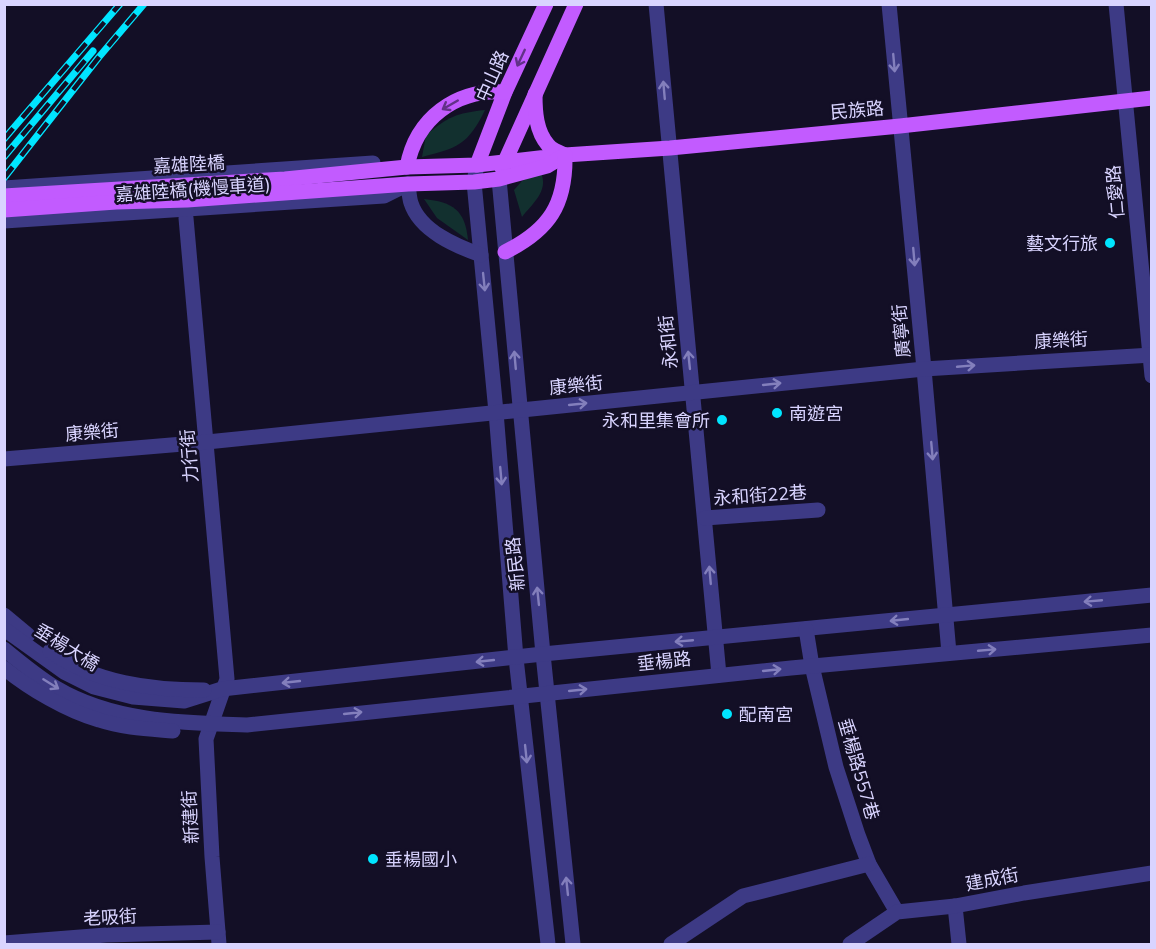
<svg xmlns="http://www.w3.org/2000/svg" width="1156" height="949" font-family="Mulish,'Noto Sans TC',sans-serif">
  <rect width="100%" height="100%" fill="#130f26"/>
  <g fill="#12302f">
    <path d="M485,110C468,145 457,148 422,157L426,135C448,117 456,113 485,110Z"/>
    <path d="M541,173C549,191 532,204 522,217L514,190L522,181Z"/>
    <path d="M424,199C453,202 465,210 468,240L437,218Z"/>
  </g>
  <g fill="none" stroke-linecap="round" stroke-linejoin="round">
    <g stroke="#3d3a85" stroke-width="15">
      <polyline points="656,4 719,675"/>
      <polyline points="889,4 924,369 949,653"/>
      <polyline points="1116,4 1152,376"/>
      <polyline points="477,165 474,182 496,412 516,658 548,944"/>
      <polyline points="499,179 543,654 573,944"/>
      <polyline points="4,188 373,163"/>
      <polyline points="186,218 227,679 206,739 212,857 219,944"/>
      <path d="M4,221L384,196L408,184C409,190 409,197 411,203C420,231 456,246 481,255"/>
      <polyline points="4,459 207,442 924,369 1152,355"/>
      <polyline points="705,518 818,510"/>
      <polyline points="4,615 28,635"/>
      <polyline points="4,629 64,672 94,687 133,697 184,701 222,689 543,654 1152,595"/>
      <polyline points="806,629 812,666 836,767 858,835 869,864 897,912"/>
      <path d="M4,649C21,663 38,677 56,688C113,722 183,723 247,725L791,668L1152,635"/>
      <path d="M50,651C95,683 151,690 204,690"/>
      <path d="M4,668C30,689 67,711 99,720C123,728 149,729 173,731"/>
      <polyline points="955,906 959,944"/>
      <polyline points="4,943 106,935 218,932"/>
      <polyline points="671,944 743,896 869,864"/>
      <polyline points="850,944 897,912 955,906 1024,893 1152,873"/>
    </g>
    <g stroke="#c25bff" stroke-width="15">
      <polyline points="477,165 505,92 546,4"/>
      <path d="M407,167C416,118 456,89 505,92"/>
      <polyline points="502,168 576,4"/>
      <path d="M4,196L285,179L407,167L477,165L565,155C560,153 552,150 548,145C536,131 535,112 535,94"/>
      <polyline points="4,210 116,202 187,200 408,184 474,182 499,179 547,166 565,155 670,148 900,126 1152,98"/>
      <path d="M505,252C549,230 566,205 565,155"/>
    </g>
    <defs>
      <g id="rail">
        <polyline points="4,139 120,4"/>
        <polyline points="4,157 93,51"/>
        <polyline points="4,178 99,57 144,4"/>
      </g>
    </defs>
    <use href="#rail" stroke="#00e5ff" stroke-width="7"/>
    <use href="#rail" stroke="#130f26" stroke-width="4.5" stroke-dasharray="14" stroke-linecap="butt"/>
  </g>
  <defs><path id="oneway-shaft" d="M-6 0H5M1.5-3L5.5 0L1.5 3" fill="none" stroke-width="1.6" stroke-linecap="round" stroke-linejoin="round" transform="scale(1.5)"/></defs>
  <g stroke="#623188">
    <use href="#oneway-shaft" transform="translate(521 58) rotate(115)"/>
    <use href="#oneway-shaft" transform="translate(450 105) rotate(150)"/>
  </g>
  <g stroke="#837fbc">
    <use href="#oneway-shaft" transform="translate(894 63) rotate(85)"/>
    <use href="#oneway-shaft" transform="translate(664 90) rotate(-95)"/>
    <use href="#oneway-shaft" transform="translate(914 257) rotate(85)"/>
    <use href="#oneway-shaft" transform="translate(484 282) rotate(84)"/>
    <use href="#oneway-shaft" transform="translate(515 360) rotate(-95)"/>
    <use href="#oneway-shaft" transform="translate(689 360) rotate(-96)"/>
    <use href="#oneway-shaft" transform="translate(966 366) rotate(-5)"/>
    <use href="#oneway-shaft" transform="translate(772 384) rotate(-6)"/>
    <use href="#oneway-shaft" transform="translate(578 404) rotate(-6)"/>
    <use href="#oneway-shaft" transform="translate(932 451) rotate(85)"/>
    <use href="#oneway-shaft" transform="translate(501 476) rotate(85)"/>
    <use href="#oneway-shaft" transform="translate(710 575) rotate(-95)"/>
    <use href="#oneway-shaft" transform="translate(538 596) rotate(-96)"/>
    <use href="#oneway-shaft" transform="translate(1093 601) rotate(175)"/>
    <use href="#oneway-shaft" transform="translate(899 620) rotate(174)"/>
    <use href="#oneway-shaft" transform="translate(684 641) rotate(175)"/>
    <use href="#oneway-shaft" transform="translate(987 650) rotate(-5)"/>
    <use href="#oneway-shaft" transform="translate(485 661) rotate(174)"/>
    <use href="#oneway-shaft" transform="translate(772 670) rotate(-6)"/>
    <use href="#oneway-shaft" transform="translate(291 682) rotate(174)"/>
    <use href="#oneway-shaft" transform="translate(51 684) rotate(32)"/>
    <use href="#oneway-shaft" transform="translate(578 690) rotate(-6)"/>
    <use href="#oneway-shaft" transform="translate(353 713) rotate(-6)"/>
    <use href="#oneway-shaft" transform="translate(526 754) rotate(84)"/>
    <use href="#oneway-shaft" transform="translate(567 886) rotate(-96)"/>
  </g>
  <g fill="#00e5ff" stroke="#130f26" stroke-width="2">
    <circle cx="1110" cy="243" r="6"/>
    <circle cx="777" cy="413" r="6"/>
    <circle cx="722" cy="420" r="6"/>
    <circle cx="727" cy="714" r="6"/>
    <circle cx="373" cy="859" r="6"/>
  </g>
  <g text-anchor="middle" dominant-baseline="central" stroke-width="5" stroke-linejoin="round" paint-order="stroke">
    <g font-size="18" fill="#d9d4ff" stroke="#130f26">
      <text transform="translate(492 76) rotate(-66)">中山路</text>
      <text transform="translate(857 110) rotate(-5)">民族路</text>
      <text transform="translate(189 164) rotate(-3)">嘉雄陸橋</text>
      <text transform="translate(193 189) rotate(-4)">嘉雄陸橋(機慢車道)</text>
      <text transform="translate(1115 192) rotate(-95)">仁愛路</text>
      <text transform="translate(901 331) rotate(-95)">廣寧街</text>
      <text transform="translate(1061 340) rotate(-3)">康樂街</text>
      <text transform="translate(668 342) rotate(-96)">永和街</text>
      <text transform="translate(576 385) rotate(-6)">康樂街</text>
      <text transform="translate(92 432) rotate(-5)">康樂街</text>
      <text transform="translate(189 456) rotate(-95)">力行街</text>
      <text transform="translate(760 495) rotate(-4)">永和街22巷</text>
      <text transform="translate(515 564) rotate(-96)">新民路</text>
      <text transform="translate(67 647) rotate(32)">垂楊大橋</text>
      <text transform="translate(664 661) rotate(-6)">垂楊路</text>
      <text transform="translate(859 769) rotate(74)">垂楊路557巷</text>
      <text transform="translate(190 817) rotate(-93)">新建街</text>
      <text transform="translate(992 879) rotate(-11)">建成街</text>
      <text transform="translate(110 917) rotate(-3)">老吸街</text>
    </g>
    <g font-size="18" fill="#d9d4ff" stroke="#130f26" text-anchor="start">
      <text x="1098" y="243" text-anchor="end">藝文行旅</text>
      <text x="789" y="413">南遊宮</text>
      <text x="710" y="420" text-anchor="end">永和里集會所</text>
      <text x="739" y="714">配南宮</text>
      <text x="385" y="859">垂楊國小</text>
    </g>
  </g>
  <rect width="1156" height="949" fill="none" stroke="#d9d4ff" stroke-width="12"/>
</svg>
